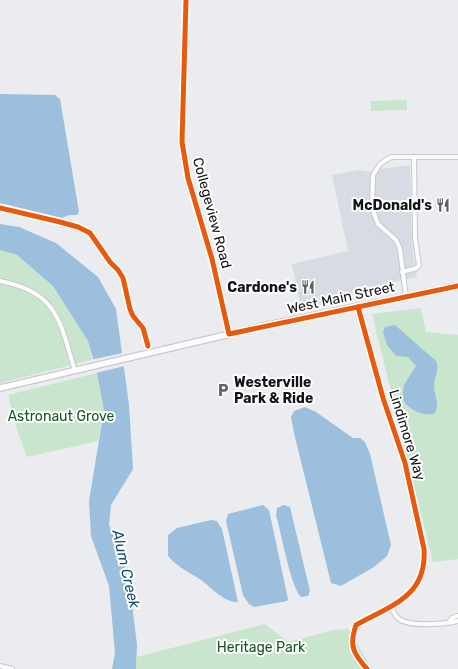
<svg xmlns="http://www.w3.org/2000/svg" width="458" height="669" font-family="Rubik,sans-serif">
  <rect width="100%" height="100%" fill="#eaecf0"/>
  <polygon fill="#d7dbe4" points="410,165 412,246 417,277 352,292 353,297 301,309 292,264 348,251 332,175 359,170 378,173 380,169"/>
  <g fill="#cae5ce">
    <polygon points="407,100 407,110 371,111 371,101"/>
    <polygon points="0,250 17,255 53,286 88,341 92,360 0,383"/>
    <polygon points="421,308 426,332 458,335 458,559 433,562 372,314"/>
    <polygon points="97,373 104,410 98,441 27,457 16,427 8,395"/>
    <polygon points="265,624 288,642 334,630 349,629 372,669 136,669 137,657"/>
  </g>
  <g fill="#9bbfdd">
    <polygon points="0,94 55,95 60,99 79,212 77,215 69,215 62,218 0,203"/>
    <polygon points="0,224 19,227 56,243 98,277 116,309 129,405 133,469 111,505 109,525 122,553 131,595 137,645 136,669 112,669 115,653 109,586 91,536 89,501 104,410 97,373 88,341 53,286 17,255 0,250"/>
    <path d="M395,325L436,361C440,371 434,376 434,386C434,396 441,405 434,414C420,416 408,409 402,398L404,385L416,366L408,357L396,356L387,345L383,332L385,327Z"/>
    <polygon points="305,407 316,412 353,438 360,438 365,442 370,454 391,545 387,556 374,567 341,586 331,583 294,433 291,417 294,411"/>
    <polygon points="263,505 269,510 288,599 287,601 254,607 249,604 243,595 226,521 228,514"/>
    <path d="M284,505L290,507L310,591L308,596L301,597C291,588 281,532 276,515L277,508Z"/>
    <path d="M211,520L217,521L222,529L238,602C224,603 211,587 201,580C189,572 177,567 168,556V535L177,528Z"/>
  </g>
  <polygon fill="#eaecf0" points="123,353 125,366 95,373 90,360"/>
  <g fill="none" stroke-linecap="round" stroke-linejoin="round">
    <defs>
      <g id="minor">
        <polyline points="186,0 182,142 188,178 212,259 229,334"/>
        <polyline points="402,272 417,268 419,265 415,238 414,157"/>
        <path d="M0,281C58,292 60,322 75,371"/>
        <polyline points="406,297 400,249 396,240 378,224 372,208 373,175 380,164 391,157 458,157"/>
        <path d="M358,307L383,398L405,463L424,549C427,597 391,605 356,625C349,646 353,653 367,669"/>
        <path d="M390,606C393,610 395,616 399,619C410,627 446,624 458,621"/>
        <polyline points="449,622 452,618 458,616"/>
        <polyline points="0,666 12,669"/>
      </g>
      <polyline id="secondary" points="0,388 268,325 458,286"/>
    </defs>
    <use href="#minor" stroke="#c6c8cb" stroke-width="6"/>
    <use href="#secondary" stroke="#c6c8cb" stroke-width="8"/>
    <use href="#minor" stroke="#fcfcfd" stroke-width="4"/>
    <use href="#secondary" stroke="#fcfcfd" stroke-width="5.5"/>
    <defs>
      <g id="cycleway">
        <polyline points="186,0 182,142 188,178 212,259 229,334 458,286"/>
        <polyline points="0,208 60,222 78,227 90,233 110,262 118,270 123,278 130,309 133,316 143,328 148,346"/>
        <path d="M358,307L383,398L405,463L424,549C427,597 391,605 356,625C349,646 353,653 367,669"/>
      </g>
    </defs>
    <use href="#cycleway" stroke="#fff" stroke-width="8"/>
    <use href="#cycleway" stroke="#e8590c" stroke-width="5"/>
  </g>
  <defs>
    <symbol id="restaurant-bare" viewBox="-9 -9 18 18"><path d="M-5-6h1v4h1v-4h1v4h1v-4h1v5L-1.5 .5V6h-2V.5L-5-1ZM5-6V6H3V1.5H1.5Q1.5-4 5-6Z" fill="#5e6063" stroke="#fff" stroke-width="2.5" paint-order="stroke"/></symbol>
    <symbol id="parking-bare" viewBox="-9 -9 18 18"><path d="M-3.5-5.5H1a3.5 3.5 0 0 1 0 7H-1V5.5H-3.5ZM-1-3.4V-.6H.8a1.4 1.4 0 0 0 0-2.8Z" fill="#5e6063" stroke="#fff" stroke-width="2.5" paint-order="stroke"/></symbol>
  </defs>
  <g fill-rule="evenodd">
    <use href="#restaurant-bare" x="433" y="195" width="20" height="20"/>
    <use href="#restaurant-bare" x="298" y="277" width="20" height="20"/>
    <use href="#parking-bare" x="213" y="380" width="20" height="20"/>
  </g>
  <g text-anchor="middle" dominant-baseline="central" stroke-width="4" stroke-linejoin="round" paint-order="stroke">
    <g font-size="14" font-weight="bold" fill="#131417" stroke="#fff" text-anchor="end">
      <text x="432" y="205">McDonald's</text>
      <text x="297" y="287">Cardone's</text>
      <text x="234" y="382" text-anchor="start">Westerville<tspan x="234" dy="16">Park &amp; Ride</tspan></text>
    </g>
    <g font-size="14" fill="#131417" stroke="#fff">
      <text transform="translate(212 213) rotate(75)">Collegeview Road</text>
      <text transform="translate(341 298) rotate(-12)">West Main Street</text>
      <text transform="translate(407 435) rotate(73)">Lindimore Way</text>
    </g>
    <g font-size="14" fill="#12571f" stroke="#fff">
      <text x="61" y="416">Astronaut Grove</text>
      <text x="261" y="647">Heritage Park</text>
    </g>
    <g font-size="15" font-style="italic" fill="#114c73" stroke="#fff">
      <text transform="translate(126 569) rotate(77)">Alum Creek</text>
    </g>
  </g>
</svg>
